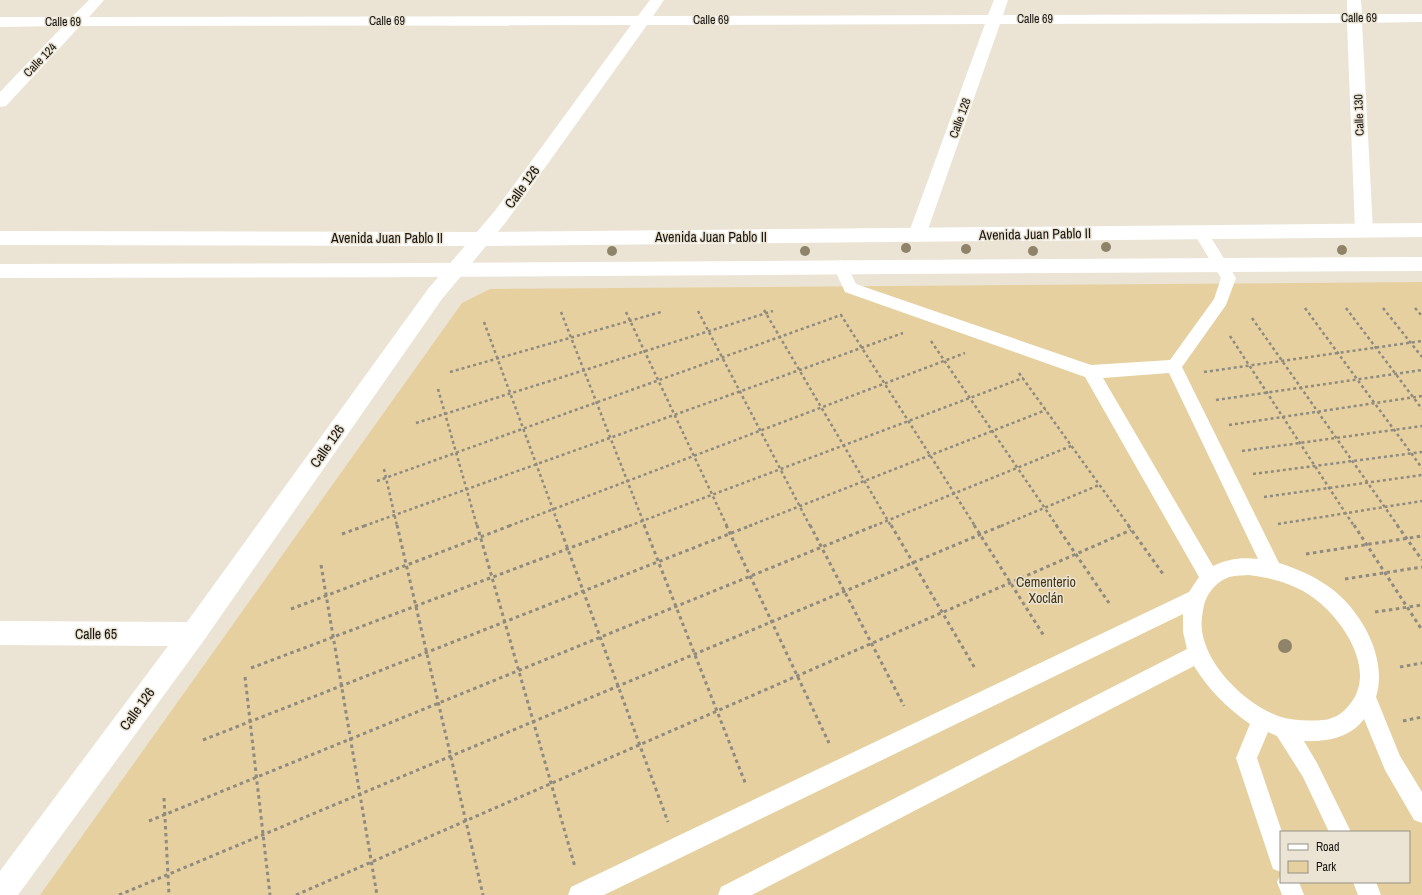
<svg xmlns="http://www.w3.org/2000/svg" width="1422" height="895" font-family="'Archivo Narrow',sans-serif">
  <rect width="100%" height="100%" fill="#ebe4d4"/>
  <path fill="#e6d09f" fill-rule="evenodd" d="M1422,282V895H40L462,303L490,289ZM1281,832H1409V882H1281Z"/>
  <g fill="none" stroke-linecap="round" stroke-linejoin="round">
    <g stroke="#908b80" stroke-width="2.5" stroke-dasharray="3 3" stroke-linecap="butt">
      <polyline points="1305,308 1422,468"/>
      <polyline points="1346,308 1422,409"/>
      <polyline points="1383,308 1422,357"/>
      <polyline points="1415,308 1422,316"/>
      <polyline points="764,310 891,526"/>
      <polyline points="698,311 810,526"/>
      <polyline points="561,312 645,526"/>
      <polyline points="626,312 727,526"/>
      <polyline points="1252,318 1398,526"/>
      <polyline points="484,322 559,526"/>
      <polyline points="1230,336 1354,526"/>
      <polyline points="931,341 1057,526"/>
      <polyline points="450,372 661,312"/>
      <polyline points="1204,372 1422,341"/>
      <polyline points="1019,373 1129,526"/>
      <polyline points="438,389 477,526"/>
      <polyline points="1216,400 1422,370"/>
      <polyline points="416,423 773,311"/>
      <polyline points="1229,425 1422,396"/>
      <polyline points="1242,451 1422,426"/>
      <polyline points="384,469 397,526"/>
      <polyline points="1253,474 1422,452"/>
      <polyline points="377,481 841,315 975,526"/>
      <polyline points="1264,497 1422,475"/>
      <polyline points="1278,524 1422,501"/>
      <polyline points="364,526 903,333"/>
      <polyline points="509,526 965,353"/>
      <polyline points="629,526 1023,378"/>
      <polyline points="749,526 1046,410"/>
      <polyline points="874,526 1071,446"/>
      <polyline points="1001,526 1099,485"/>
    </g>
    <g stroke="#908b80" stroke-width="3" stroke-dasharray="3.5 3.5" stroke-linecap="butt">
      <polyline points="397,525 483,895"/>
      <polyline points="477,525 575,867"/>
      <polyline points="559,525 668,822"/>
      <polyline points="644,525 746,785"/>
      <polyline points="726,525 829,743"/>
      <polyline points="810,525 904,706"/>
      <polyline points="891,525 976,670"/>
      <polyline points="974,525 1044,636"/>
      <polyline points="1056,525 1109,603"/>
      <polyline points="1128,525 1163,574"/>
      <polyline points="1354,525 1422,630"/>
      <polyline points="1397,525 1422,560"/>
      <polyline points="342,534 367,525"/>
      <polyline points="1306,554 1422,536"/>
      <polyline points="321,565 377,895"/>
      <polyline points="1345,579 1422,567"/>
      <polyline points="291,609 512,525"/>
      <polyline points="1375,612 1422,605"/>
      <polyline points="1400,667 1422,663"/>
      <polyline points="251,668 631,525"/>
      <polyline points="245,677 270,895"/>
      <polyline points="1403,721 1422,717"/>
      <polyline points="203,740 752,525"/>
      <polyline points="164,798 169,895"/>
      <polyline points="149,821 876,525"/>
      <polyline points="119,895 1003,525"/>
      <polyline points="296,895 1131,530"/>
    </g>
    <g fill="#fff" fill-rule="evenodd">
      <path d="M1200,227L1205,228L1236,278L1226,305L1182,367L1279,563C1298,569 1316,577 1332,589C1362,612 1388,659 1376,697L1400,756L1422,792V823L1414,820L1385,770L1364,719C1350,738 1326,742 1304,741L1317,763L1351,832H1329L1303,777L1277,736L1268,732L1257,758L1282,832L1281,872L1273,869L1236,758L1250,724C1227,708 1209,690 1194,666L752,895H718L721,887L1187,649L1183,632V614L604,895H568L571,887L1189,592L1199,577L1085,377L845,292L833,266L835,262L840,260L845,262L856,284L1091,365L1170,360L1214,299L1221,278L1193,232L1195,228ZM1169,373L1258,559C1242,557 1227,559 1213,566L1103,378ZM1248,575C1274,578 1300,585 1320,603C1346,625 1376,672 1350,704C1343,713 1335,719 1323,720C1308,721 1293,721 1278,716C1247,704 1213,672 1204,640C1201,630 1201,620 1203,610C1205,596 1214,583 1227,578C1233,575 1241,576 1248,575Z"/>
      <polygon points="1281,874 1281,882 1299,882 1304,895 1282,895 1277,882"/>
      <polygon points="1353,882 1376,882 1381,895 1358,895"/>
    </g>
    <polygon fill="#fff" fill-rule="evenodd" points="89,0 104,0 89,17 638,16 650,0 664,0 653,16 988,15 994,0 1008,0 1003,15 1347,14 1347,0 1361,0 1362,14 1422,14 1422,22 1362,23 1373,230 1371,235 1364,237 1357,235 1355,230 1347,23 1000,24 926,235 924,240 917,242 910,240 908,235 985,24 647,25 506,222 442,299 202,643 18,895 0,895 0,871 168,646 0,645 0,621 187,622 428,289 494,212 631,25 80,26 6,106 0,107 0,92 63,26 0,27 0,17 72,17"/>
    <g fill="#fff" fill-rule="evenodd">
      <polygon points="1422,223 1422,237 482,246 0,245 0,231 482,232"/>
      <path d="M1422,257V271C948,273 474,278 0,278V264C474,264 948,259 1422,257Z"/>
    </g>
  </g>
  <g fill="#8f8469">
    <circle cx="1106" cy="247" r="5"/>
    <circle cx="906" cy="248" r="5"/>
    <circle cx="966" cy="249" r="5"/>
    <circle cx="1342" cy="250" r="5"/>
    <circle cx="612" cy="251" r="5"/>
    <circle cx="805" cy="251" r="5"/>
    <circle cx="1033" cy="251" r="5"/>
    <circle cx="1285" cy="646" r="7"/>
  </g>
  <g text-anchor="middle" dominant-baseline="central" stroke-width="3" stroke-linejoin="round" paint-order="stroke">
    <g font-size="12" fill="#17140f" stroke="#ebe4d4">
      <text x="1359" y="18">Calle 69</text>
      <text x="1035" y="19">Calle 69</text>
      <text x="711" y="20">Calle 69</text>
      <text x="387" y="21">Calle 69</text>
      <text x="63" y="22">Calle 69</text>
      <text transform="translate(40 60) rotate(-46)">Calle 124</text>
      <text transform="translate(1359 115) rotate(-92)">Calle 130</text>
      <text transform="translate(960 118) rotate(-70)">Calle 128</text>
    </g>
    <g font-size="14" fill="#17140f" stroke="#ebe4d4">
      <text transform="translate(522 187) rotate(-54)">Calle 126</text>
      <text transform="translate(1035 234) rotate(-1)">Avenida Juan Pablo II</text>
      <text x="711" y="237">Avenida Juan Pablo II</text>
      <text x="387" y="238">Avenida Juan Pablo II</text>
      <text transform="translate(327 446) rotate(-55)">Calle 126</text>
      <text x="96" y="634">Calle 65</text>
      <text transform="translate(137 709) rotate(-54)">Calle 126</text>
    </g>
    <g font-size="14" fill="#433512" stroke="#ebe4d4">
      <text x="1046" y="582">Cementerio<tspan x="1046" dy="16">Xoclán</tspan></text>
    </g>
  </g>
  <rect x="1280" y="831" width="130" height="52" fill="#ebe4d4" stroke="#969185"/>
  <rect x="1288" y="844" width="20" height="6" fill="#ffffff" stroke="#969185"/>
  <text x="1316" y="851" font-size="12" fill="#17140f">Road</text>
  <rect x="1288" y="861" width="20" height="12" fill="#e6d09f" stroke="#969185"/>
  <text x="1316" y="871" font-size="12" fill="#17140f">Park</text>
</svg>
